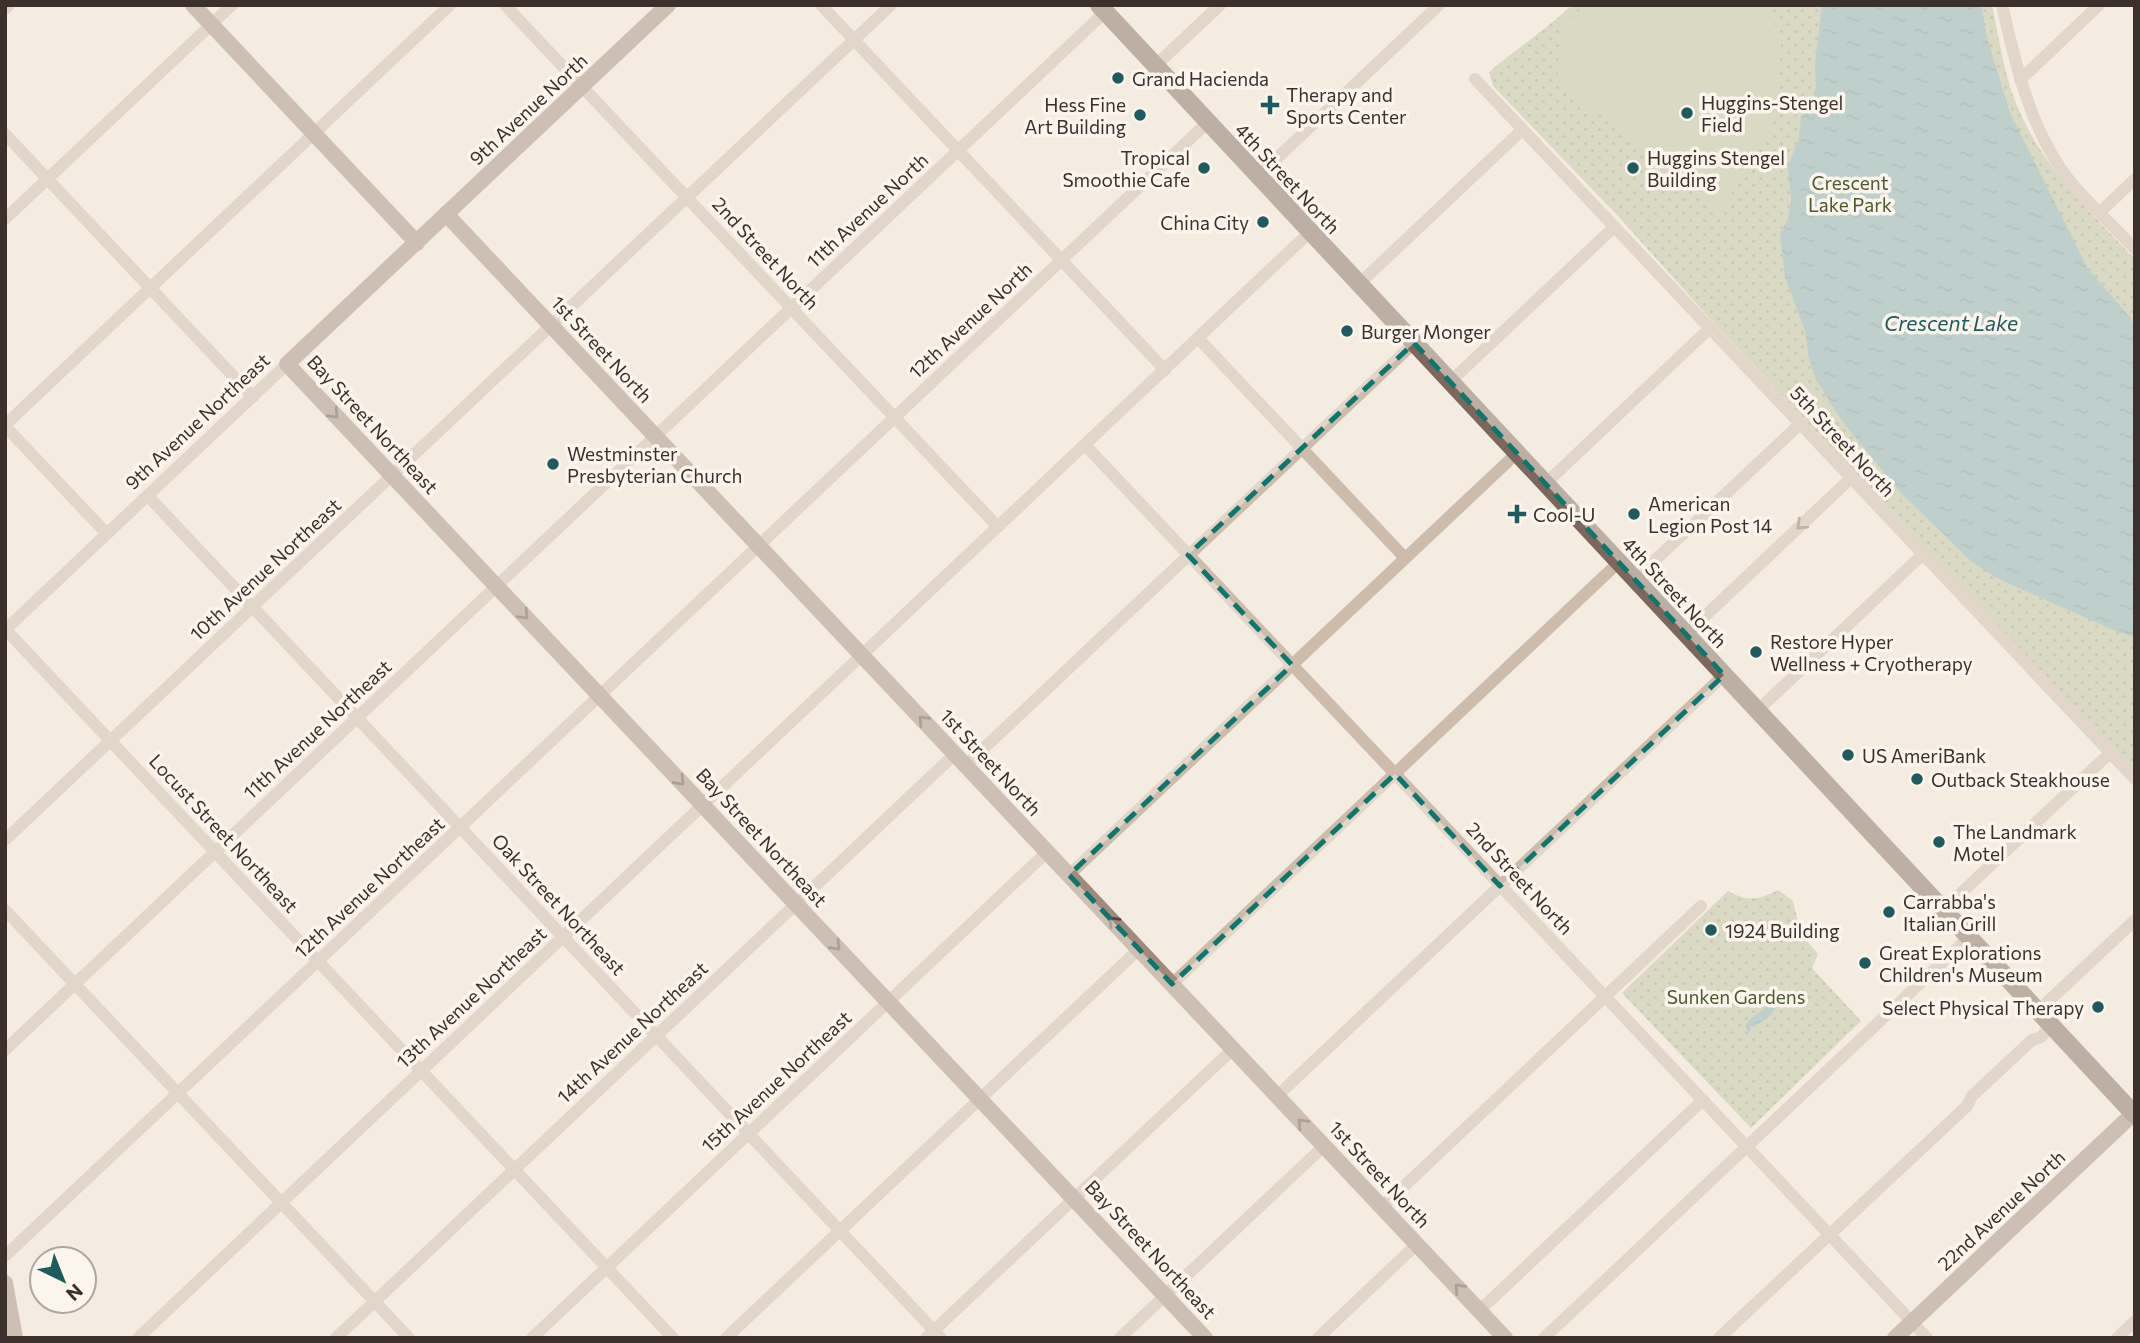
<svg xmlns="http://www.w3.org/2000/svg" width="2140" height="1343" font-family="Commissioner,sans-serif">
  <defs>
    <pattern id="park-dots" width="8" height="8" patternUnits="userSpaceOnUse" patternTransform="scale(1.75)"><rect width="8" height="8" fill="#b8c4a0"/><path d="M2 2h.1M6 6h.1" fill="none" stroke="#97a083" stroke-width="1.8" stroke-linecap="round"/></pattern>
    <pattern id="water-ripples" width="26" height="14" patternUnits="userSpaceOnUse" patternTransform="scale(1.75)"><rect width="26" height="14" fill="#7fb0b2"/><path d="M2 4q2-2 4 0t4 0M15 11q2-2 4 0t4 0" fill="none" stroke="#699091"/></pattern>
  </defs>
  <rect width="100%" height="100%" fill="#f4ebe1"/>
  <g fill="url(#park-dots)">
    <path d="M1572,5H1992C1999,38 2005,80 2019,110C2045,170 2091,213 2135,259V772L1712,321L1618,216L1493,86L1489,72C1516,49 1546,30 1572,5Z"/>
    <path d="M1778,890L1793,901L1801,934L1818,954L1812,968L1861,1021L1751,1128L1622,993L1728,891C1747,902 1759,900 1778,890Z"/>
  </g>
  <polygon fill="#b8c4a0" points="1585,5 1761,5 1763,7 1782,35 1773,128 1720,211 1669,167 1662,173 1614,123 1583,103 1557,80 1561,26"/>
  <g fill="url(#water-ripples)">
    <polygon points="1822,5 1981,5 1987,37 2010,113 2088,269 2130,317 2135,328 2135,637 2118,632 2023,590 1995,577 1972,562 1900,492 1842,421 1816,380 1809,358 1805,331 1785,277 1780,234 1788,219 1791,200 1788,167 1799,137 1801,117 1811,105 1816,86 1815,63"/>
    <path d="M1770,1004L1775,1008C1771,1018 1760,1024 1750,1027L1751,1031L1749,1032L1745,1026L1750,1019Z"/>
  </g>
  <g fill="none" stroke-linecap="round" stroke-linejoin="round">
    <g stroke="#cdbbac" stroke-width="12">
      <polyline points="505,5 998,527"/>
      <polyline points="821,5 1165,370"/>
      <path d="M2002,5C2015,61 2027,117 2059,166C2077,194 2111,223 2135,249"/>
      <polyline points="5,9 9,5"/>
      <polyline points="1155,66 1220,5"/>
      <polyline points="1475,79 2135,779"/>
      <polyline points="2020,80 2099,5"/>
      <polyline points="5,134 253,397"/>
      <polyline points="1258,176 1439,5"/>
      <polyline points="2100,212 2135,179"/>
      <polyline points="5,219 232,5"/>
      <polyline points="1359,284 1522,130"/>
      <polyline points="1198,338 1405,558"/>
      <polyline points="1450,382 1614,227"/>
      <polyline points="5,425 450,5"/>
      <polyline points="5,426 107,534"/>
      <polyline points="1085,445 1927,1338"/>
      <polyline points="1545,484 1710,328"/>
      <polyline points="148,496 941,1338"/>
      <polyline points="1635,579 1800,424"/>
      <polyline points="5,630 287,364"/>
      <polyline points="6,630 673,1338"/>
      <polyline points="1686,634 1851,478"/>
      <polyline points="1757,711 1923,554"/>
      <polyline points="966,765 1414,343"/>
      <polyline points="5,840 891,5"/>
      <polyline points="1069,875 1517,453"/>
      <polyline points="5,910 409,1338"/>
      <polyline points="1943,910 2110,753"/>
      <polyline points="1172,984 1619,562"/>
      <polyline points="2038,1011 2135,920"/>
      <polyline points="5,1050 1105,12"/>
      <polyline points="1277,1096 1724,675"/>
      <polyline points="1382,1207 1701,906"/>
      <polyline points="5,1256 1208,122"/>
      <polyline points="1480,1310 1703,1100"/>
      <polyline points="138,1338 1310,232"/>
      <polyline points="336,1338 955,754"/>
      <polyline points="532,1338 1047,852"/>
      <polyline points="726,1338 1139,949"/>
      <polyline points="926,1338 1233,1049"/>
      <polyline points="1120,1338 1324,1146"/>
      <polyline points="1318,1338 1417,1244"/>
      <polyline points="1544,1338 1969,937"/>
      <polyline points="1719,1338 1967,1106 1972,1096 2032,1040 2041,1037 2051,1026"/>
      <polyline points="2117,1338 2135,1321"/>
    </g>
    <g stroke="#a18a7d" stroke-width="16">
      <polyline points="193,5 417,243"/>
      <polyline points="668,5 287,364 1205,1338"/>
      <polyline points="446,214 1505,1338"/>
      <polyline points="5,1283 15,1338"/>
      <polyline points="1895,1338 2135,1112"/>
    </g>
    <polyline stroke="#7d675c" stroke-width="18" points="1099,5 2135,1115"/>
  </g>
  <defs><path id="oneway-chevron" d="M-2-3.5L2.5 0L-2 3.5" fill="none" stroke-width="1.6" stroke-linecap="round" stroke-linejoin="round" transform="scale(1.75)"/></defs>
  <g stroke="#544640">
    <use href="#oneway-chevron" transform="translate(334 414) rotate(47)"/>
    <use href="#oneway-chevron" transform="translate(524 615) rotate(47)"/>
    <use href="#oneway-chevron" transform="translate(923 720) rotate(-133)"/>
    <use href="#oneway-chevron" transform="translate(680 781) rotate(47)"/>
    <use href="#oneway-chevron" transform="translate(1113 921) rotate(-133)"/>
    <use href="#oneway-chevron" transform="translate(836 946) rotate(47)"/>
    <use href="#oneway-chevron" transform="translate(1302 1123) rotate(-133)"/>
    <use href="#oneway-chevron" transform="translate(1459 1288) rotate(-133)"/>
  </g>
  <use stroke="#7d6f65" href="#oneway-chevron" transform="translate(1801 525) rotate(137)"/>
  <path d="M0 0H2140V1343H0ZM1414,343L1724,675L1500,886L1395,774L1172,984L1069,875L1292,665L1188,555Z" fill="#f4ebe1" fill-opacity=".55" fill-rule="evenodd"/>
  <path fill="none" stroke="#0f766e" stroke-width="5" stroke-dasharray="14 9" stroke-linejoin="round" d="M1414,343L1724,675L1500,886L1395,774L1172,984L1069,875L1292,665L1188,555Z"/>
  <g fill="#1f5a5e" stroke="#fbf5ee" stroke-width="2.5">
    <circle cx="1118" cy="78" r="7"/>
    <path d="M1266.5 94.5h7v7h7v7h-7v7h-7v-7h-7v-7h7z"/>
    <circle cx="1687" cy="113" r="7"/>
    <circle cx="1140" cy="115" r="7"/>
    <circle cx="1204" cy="168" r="7"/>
    <circle cx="1633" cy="168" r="7"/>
    <circle cx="1263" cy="222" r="7"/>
    <circle cx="1347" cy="331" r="7"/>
    <circle cx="553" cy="464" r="7"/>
    <path d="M1513.5 503.5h7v7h7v7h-7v7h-7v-7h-7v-7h7z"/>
    <circle cx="1634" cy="514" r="7"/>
    <circle cx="1756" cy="652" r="7"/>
    <circle cx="1848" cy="755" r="7"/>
    <circle cx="1917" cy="779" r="7"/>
    <circle cx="1939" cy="842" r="7"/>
    <circle cx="1889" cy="912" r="7"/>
    <circle cx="1711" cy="930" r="7"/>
    <circle cx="1865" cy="963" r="7"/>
    <circle cx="2098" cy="1007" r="7"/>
  </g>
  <g text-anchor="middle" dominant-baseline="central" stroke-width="7" stroke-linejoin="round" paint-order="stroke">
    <g font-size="19" fill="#3b302b" stroke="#fbf5ee" text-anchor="start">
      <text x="1132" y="78">Grand Hacienda</text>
      <text x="1286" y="94">Therapy and<tspan x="1286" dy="22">Sports Center</tspan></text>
      <text x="1701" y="102">Huggins-Stengel<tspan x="1701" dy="22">Field</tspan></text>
      <text x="1126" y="104" text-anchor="end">Hess Fine<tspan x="1126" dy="22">Art Building</tspan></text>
      <text x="1190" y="157" text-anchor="end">Tropical<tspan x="1190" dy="22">Smoothie Cafe</tspan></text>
      <text x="1647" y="157">Huggins Stengel<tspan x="1647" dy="22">Building</tspan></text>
      <text x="1249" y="222" text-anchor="end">China City</text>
      <text x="1361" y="331">Burger Monger</text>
      <text x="567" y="453">Westminster<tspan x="567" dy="22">Presbyterian Church</tspan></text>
      <text x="1648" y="503">American<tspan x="1648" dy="22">Legion Post 14</tspan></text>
      <text x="1533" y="514">Cool-U</text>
      <text x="1770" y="641">Restore Hyper<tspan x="1770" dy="22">Wellness + Cryotherapy</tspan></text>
      <text x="1862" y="755">US AmeriBank</text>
      <text x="1931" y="779">Outback Steakhouse</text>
      <text x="1953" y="831">The Landmark<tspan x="1953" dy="22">Motel</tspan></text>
      <text x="1903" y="901">Carrabba's<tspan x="1903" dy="22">Italian Grill</tspan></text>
      <text x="1725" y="930">1924 Building</text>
      <text x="1879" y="952">Great Explorations<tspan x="1879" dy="22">Children's Museum</tspan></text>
      <text x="2084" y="1007" text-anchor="end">Select Physical Therapy</text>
    </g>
    <g font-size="19" fill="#3b302b" stroke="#fbf5ee">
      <text transform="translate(528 109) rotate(-43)">9th Avenue North</text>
      <text transform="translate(1288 178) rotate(47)">4th Street North</text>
      <text transform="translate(867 210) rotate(-43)">11th Avenue North</text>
      <text transform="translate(766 253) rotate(47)">2nd Street North</text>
      <text transform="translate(970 320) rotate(-43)">12th Avenue North</text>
      <text transform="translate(602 349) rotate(47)">1st Street North</text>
      <text transform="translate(197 421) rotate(-43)">9th Avenue Northeast</text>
      <text transform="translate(373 424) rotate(47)">Bay Street Northeast</text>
      <text transform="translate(1843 441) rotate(47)">5th Street North</text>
      <text transform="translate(265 569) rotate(-43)">10th Avenue Northeast</text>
      <text transform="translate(1675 592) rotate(47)">4th Street North</text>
      <text transform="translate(317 729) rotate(-43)">11th Avenue Northeast</text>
      <text transform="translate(991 762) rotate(47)">1st Street North</text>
      <text transform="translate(224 833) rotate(47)">Locust Street Northeast</text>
      <text transform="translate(762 837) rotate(47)">Bay Street Northeast</text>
      <text transform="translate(1520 878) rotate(47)">2nd Street North</text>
      <text transform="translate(369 887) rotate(-43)">12th Avenue Northeast</text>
      <text transform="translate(559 904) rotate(47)">Oak Street Northeast</text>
      <text transform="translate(471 997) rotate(-43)">13th Avenue Northeast</text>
      <text transform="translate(632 1032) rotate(-43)">14th Avenue Northeast</text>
      <text transform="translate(776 1081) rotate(-43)">15th Avenue Northeast</text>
      <text transform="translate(1380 1174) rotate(47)">1st Street North</text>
      <text transform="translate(2001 1210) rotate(-43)">22nd Avenue North</text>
      <text transform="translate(1151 1249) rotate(47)">Bay Street Northeast</text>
    </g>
    <g font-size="19" fill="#4a5a2e" stroke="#fbf5ee">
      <text x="1850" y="182">Crescent<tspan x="1850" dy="22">Lake Park</tspan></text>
      <text x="1736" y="996">Sunken Gardens</text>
    </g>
    <g font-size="21" font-style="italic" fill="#1f5a5e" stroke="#fbf5ee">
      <text x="1951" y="322">Crescent Lake</text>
    </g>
  </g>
  <rect width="2140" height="1343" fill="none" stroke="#3b302b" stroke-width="14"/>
  <g transform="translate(63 1280) rotate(137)"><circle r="33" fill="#fbf5ee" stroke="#aea6a0" stroke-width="2"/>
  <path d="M0-5L12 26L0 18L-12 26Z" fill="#1f5a5e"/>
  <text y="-10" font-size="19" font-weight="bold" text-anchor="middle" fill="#3b302b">N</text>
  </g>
</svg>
